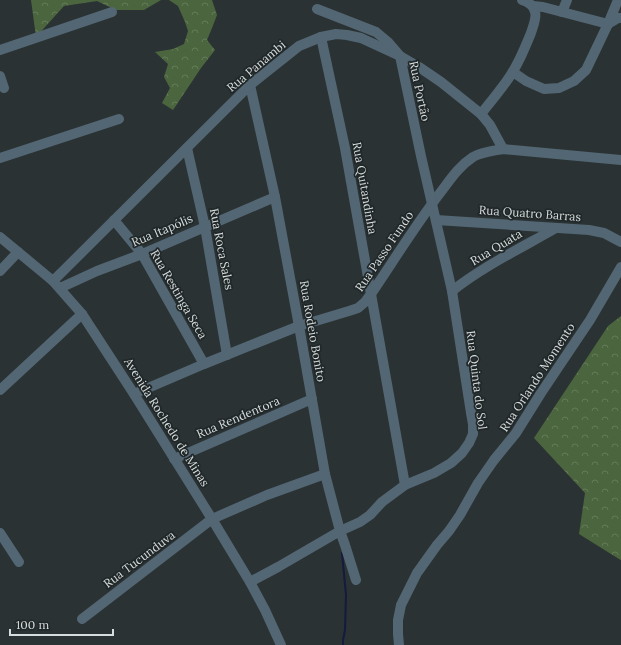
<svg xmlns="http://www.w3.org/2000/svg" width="621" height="645" font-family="Lora,serif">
  <defs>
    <pattern id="forest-crowns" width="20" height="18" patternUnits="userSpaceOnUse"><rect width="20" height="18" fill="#4b663e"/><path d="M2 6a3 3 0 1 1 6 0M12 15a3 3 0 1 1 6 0" fill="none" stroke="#647b59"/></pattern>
  </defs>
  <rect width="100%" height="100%" fill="#2a3233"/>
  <g fill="url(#forest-crowns)">
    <polygon points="31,0 161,0 144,10 116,10 97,1 64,6 36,37"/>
    <polygon points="169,0 212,0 217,15 212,28 207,40 215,50 201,68 173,110 162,103 170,88 164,77 168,64 155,52 173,49 184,44 188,31 185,22 178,6"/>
    <polygon points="621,316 621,560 619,559 579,534 585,493 534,438 608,326"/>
  </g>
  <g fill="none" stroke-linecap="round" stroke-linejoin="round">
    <polyline stroke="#151a3f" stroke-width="2" points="342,553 346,595 345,630 343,640 343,645"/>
    <g stroke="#536673" stroke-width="10">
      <polyline points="618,0 608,24 618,18 621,18"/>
      <polyline points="562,12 567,0"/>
      <polyline points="321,37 345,148 405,485"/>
      <polyline points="0,50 112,12"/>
      <polyline points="513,72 526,81 544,89 559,88 574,81 586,70 608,24 543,7 533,6"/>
      <polyline points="0,76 4,88"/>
      <polyline points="250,85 275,197 299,326 325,474 340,531 345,545 356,580"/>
      <path d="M481,114C489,104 498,93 506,82C517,67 524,50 531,33C533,26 537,18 535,12C534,5 528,2 522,0"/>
      <polyline points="187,148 205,227 227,355"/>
      <polyline points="0,158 119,119"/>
      <polyline points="114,220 142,254 204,364"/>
      <polyline points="436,220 589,230 604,233 621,242"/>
      <polyline points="0,237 53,281 82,314 134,394 212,519 250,582 265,610 281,645"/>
      <polyline points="0,271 18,252"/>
      <polyline points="53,281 250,85 299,46 321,37 336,34 347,35 361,38 400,56 419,67 441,82 481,114 490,125 503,149"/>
      <polyline points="60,288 97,271 142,254 275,197"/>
      <path d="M452,291C484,266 521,248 556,228"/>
      <polyline points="0,390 82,314"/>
      <path d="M134,394L204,364L299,326L349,311L358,308L365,302L371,294C394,260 415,226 440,193C450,180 459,166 473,157C482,152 493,151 503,149L621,160"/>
      <polyline points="174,459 312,399"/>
      <polyline points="0,533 19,562"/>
      <polyline points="250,582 278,567 340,531 360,522 370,515 382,502 405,485 434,473 451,463 462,453 469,443 473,434 473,424 471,413 452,291 421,156 400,56 388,42 376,32 317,9"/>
      <polyline points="82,619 212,519 267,495 325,474"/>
      <polyline points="399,645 398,634 398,620 401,605 417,573 437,545 449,531 460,515 478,483 494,460 516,433 541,393 590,320 621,267"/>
    </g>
  </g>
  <g text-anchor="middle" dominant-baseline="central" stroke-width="3.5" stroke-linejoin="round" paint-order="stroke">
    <g font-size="12" fill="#d7dcdc" stroke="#212829">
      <text transform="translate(256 66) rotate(-40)">Rua Panambi</text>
      <text transform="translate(420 91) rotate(78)">Rua Portão</text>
      <text transform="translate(365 188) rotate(80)">Rua Quitandinha</text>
      <text transform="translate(530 213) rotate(4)">Rua Quatro Barras</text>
      <text transform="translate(162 230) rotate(-23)">Rua Itapólis</text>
      <text transform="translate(496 247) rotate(-31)">Rua Quata</text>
      <text transform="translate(222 249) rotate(79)">Rua Roca Sales</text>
      <text transform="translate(384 251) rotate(-56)">Rua Passo Fundo</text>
      <text transform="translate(179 294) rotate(60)">Rua Restinga Seca</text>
      <text transform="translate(313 331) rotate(80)">Rua Rodeio Bonito</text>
      <text transform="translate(537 377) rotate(-57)">Rua Orlando Momento</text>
      <text transform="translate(477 380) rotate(83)">Rua Quinta do Sol</text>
      <text transform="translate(238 417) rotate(-23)">Rua Rendentora</text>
      <text transform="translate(167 422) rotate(58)">Avenida Rochedo de Minas</text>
      <text transform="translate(139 559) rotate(-37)">Rua Tucunduva</text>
    </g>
  </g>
  <path d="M10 629v6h103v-6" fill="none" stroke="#d7dcdc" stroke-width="2"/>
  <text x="16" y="629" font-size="12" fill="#d7dcdc" stroke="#212829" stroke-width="3" paint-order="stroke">100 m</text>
</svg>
